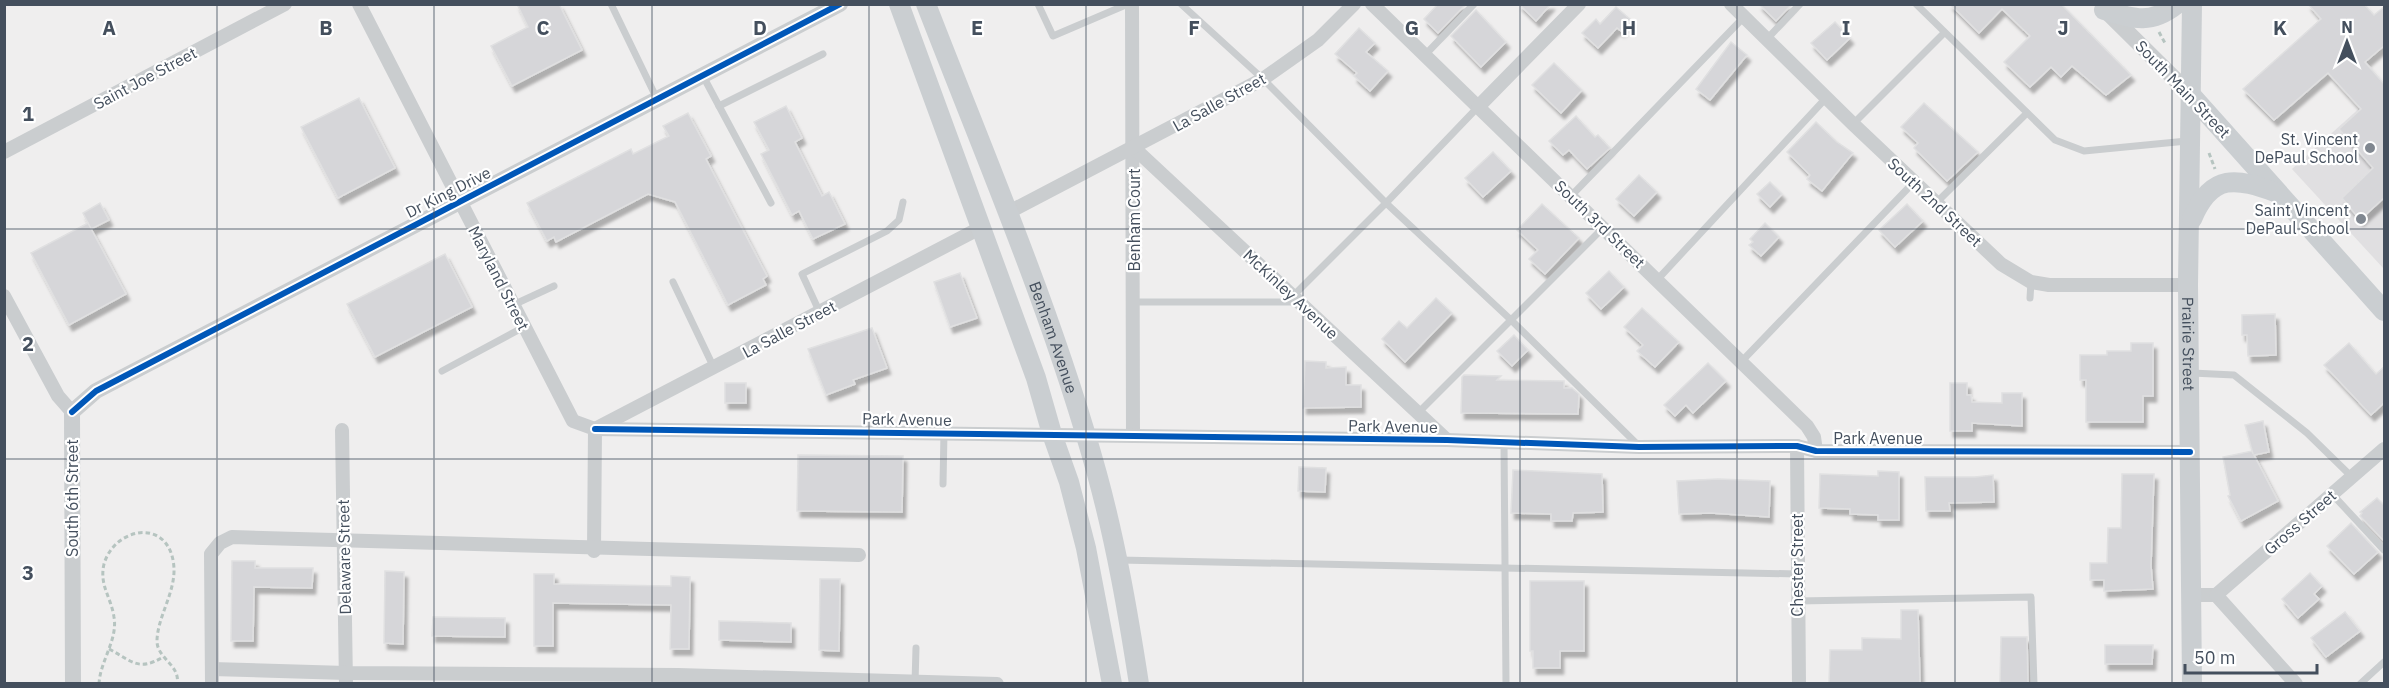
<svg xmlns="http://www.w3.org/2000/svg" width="2389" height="688" font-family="'IBM Plex Sans',sans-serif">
  <defs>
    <filter id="shadow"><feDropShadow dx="3.5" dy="6" stdDeviation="1.5" flood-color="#0004"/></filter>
  </defs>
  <rect width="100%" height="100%" fill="#efeeee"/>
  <polygon fill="#e0dfe1" points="2384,86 2384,269 2292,169"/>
  <g fill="#d6d6d9" stroke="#e0e0e1" stroke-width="1.5" filter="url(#shadow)">
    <polygon points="517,4 559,4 582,50 512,86 491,46 528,27"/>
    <polygon points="1438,4 1466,4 1438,33 1424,19"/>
    <polygon points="1519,4 1551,4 1536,21"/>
    <polygon points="1759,4 1792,4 1776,21"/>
    <polygon points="1950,4 2061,4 2131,75 2106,95 2072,66 2061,77 2051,67 2030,87 2004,62 2030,36 2002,9 1979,33"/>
    <polygon points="2308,4 2364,4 2374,15 2385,6 2385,45 2365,62 2385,85 2385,197 2360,220 2342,198 2373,168 2339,129 2361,109 2328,73 2274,120 2243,89 2321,19"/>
    <polygon points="1616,7 1631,20 1621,31 1617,28 1598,48 1582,33 1596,19 1600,24"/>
    <polygon points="1476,10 1506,42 1481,67 1451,36"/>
    <polygon points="1835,22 1850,38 1827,60 1811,43"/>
    <polygon points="1359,28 1375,43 1366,52 1388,71 1370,91 1354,76 1357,73 1335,54"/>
    <polygon points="1731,42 1747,55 1710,100 1696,89"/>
    <polygon points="1554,63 1582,90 1561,113 1532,85"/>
    <polygon points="359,98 395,168 338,198 301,127"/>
    <polygon points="1924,103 1978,152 1947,181 1914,148 1918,143 1901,127"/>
    <polygon points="786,106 802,138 795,142 822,196 829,192 845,224 813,239 799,211 792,215 761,154 769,150 754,122"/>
    <polygon points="688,113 711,156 706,159 767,276 763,279 766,285 728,305 675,202 648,194 556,242 554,237 547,241 527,203 631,149 633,154 669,136 663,126"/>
    <polygon points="1576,116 1595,137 1598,135 1610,148 1587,169 1569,150 1563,155 1549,141"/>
    <polygon points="1816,122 1837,142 1853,153 1822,191 1807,179 1810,175 1787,152"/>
    <polygon points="1493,152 1511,171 1483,197 1465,178"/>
    <polygon points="1639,175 1657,192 1634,216 1616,199"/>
    <polygon points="1770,182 1782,194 1770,207 1757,194"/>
    <polygon points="100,203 109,220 91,229 83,213"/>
    <polygon points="1542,204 1579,238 1545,274 1529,259 1538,250 1517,230"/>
    <polygon points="1907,204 1923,221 1895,247 1879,230"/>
    <polygon points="88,223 126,294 69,325 31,253"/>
    <polygon points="1765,223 1779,237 1761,256 1749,245 1753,242 1750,239"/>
    <polygon points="445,254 472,307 375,357 347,304"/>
    <polygon points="1609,271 1624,287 1601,309 1586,293"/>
    <polygon points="960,273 977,318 950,327 934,282"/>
    <polygon points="1436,298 1452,313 1405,362 1382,339 1399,321 1407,328"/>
    <polygon points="1642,308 1679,342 1655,367 1637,351 1643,345 1624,327"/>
    <polygon points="2275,314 2276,355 2248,356 2247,335 2242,335 2242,315"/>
    <polygon points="872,328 887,368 853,380 855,384 826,395 808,349"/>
    <polygon points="1514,335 1528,350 1512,366 1497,351"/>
    <polygon points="2131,343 2153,343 2153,396 2143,396 2143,422 2086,422 2086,380 2080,380 2080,355 2107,355 2107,351 2131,351"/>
    <polygon points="2349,343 2376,374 2385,366 2385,402 2371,415 2324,365"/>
    <polygon points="1305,361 1326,362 1326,368 1346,367 1346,385 1361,385 1361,407 1303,408"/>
    <polygon points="1708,363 1726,381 1693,413 1686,405 1675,416 1664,405"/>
    <polygon points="1464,375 1501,376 1497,380 1564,381 1564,388 1572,388 1579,394 1578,414 1461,413 1462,377"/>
    <rect x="725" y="383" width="21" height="20"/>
    <polygon points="1950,383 1967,383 1967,395 1971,395 1972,402 2002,403 2002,393 2022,393 2022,426 1972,423 1972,431 1950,431"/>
    <polygon points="2263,421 2269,452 2254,455 2278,501 2241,521 2228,496 2230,495 2223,457 2252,451 2253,454 2245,425"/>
    <polygon points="798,455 903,456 902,512 797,511"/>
    <polygon points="1299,467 1326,468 1325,492 1298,491"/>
    <polygon points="1513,470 1602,474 1603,512 1573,513 1572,521 1551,521 1551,514 1511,513"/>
    <polygon points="1878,471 1899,472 1899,520 1878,520 1878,515 1850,514 1850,509 1819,508 1820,474 1878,476"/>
    <polygon points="2122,474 2154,474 2151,566 2153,589 2104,591 2104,580 2090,580 2090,563 2107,563 2108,528 2121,528"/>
    <polygon points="1993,475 1994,502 1949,503 1950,511 1926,511 1925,477 1975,477"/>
    <polygon points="1718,479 1770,481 1769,517 1711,513 1679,514 1677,481"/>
    <polygon points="2377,498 2385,506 2385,542 2360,516 2362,513 2360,512"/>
    <polygon points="2351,523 2378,552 2354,574 2327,546"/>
    <polygon points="232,561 255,561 255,568 313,568 312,588 254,587 253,641 231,641"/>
    <polygon points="385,571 404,572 403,644 384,643"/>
    <polygon points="2310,573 2322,586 2314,594 2319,599 2298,618 2282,599"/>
    <polygon points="534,574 554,574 554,584 671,586 671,576 690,577 689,649 670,649 671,605 553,603 553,646 534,646"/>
    <polygon points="820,579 840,579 839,651 819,650"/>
    <polygon points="1530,581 1584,581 1584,651 1560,651 1560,668 1533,668 1533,651 1530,651"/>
    <polygon points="1901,610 1918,610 1920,684 1829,684 1830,650 1862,650 1862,638 1901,639"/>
    <polygon points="2345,612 2360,631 2326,657 2311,638"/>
    <polygon points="433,617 505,618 505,637 432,636"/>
    <polygon points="719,621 791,623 791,642 719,640"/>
    <polygon points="2001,637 2027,637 2028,684 2000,684"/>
    <polygon points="2105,645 2153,645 2152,664 2105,664"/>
  </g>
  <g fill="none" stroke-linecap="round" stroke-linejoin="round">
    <g stroke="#b6c4c0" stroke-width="3" stroke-dasharray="4.5 3" stroke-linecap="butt">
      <polyline points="2159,32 2166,45"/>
      <polyline points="2209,153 2215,169"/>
      <path d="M109,649C132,661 138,672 163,657"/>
      <path d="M99,684C100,661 118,640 114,617C111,597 99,585 104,564C115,526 171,517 174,568C175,593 158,616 157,640C156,658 181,665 177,684"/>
    </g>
    <g stroke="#cacdcf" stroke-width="7">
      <polyline points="611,4 657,99"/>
      <polyline points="1038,4 1053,36 1128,4"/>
      <polyline points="1181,4 1263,79 1386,203 1510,319 1638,445"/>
      <polyline points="1916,4 2055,140 2084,151 2187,141"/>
      <polyline points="1767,39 1800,4"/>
      <polyline points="1425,55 1474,4"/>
      <polyline points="703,76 719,106 823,54"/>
      <polyline points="719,106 771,203"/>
      <polyline points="1853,124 1944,33"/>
      <polyline points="1571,196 1744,17"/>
      <polyline points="1936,203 2027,113"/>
      <polyline points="1657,280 1827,97"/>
      <polyline points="673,282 714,368"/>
      <polyline points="1293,296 1386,203 1478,107"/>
      <polyline points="2030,298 2031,282"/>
      <polyline points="1134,302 1296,302"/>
      <polyline points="513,305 554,286"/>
      <polyline points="820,313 802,274 887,231 899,220 903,202"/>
      <polyline points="1741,362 1914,182"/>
      <polyline points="442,371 524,327"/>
      <polyline points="2192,373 2234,375 2307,433 2352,477"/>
      <polyline points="1418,413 1603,228"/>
      <polyline points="1504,442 1506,684"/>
      <polyline points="943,484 944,433"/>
      <polyline points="2332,494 2384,550"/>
      <polyline points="1119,560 1797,574"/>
      <polyline points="1797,601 2031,597 2034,684"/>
      <polyline points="915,683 916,648"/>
      <polyline points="2360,684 2384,662"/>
    </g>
    <g stroke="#cacdcf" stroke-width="14">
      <polyline points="359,4 573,421 595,429 594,551"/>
      <polyline points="1132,4 1133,436"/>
      <polyline points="1372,4 1807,426 1814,437 1816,451"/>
      <polyline points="1731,4 1853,124 2001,264 2031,282 2049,285 2188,285"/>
      <polyline points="1478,107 1579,4"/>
      <polyline points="1134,148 1447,440"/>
      <polyline points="4,152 285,4"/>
      <polyline points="1007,213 1263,79 1318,40 1354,4"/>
      <polyline points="4,296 58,396 72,412"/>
      <polyline points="597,428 982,227"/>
      <polyline points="595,429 1447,440 1639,447 1797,446 1816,451 2190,452"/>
      <polyline points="342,430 346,684"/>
      <polyline points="1797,446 1799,684"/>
      <polyline points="2191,595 2216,595 2296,684"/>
      <polyline points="2216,595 2384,449"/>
      <polyline points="212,669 346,673 678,675 997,684"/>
      <polyline points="212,684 211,554 220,543 232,537 859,555"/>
    </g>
    <g stroke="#cacdcf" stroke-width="16">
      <polyline points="2103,8 2190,94"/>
      <polyline points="73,684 72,412 96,391 840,4"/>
    </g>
    <g stroke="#caced1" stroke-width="20">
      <polyline points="899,4 1036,378 1052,434 1069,482 1086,548 1112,684"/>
      <path id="s1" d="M926,4C986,159 1053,314 1097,474C1116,543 1128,613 1139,684"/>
      <path id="s2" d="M2192,4L2188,285L2192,684"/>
      <path d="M2104,10C2134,19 2151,25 2177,4"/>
      <polyline points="2190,94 2384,311"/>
      <path d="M2192,219C2212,172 2236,178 2278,193"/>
    </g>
    <defs>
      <g id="cycleway">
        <polyline points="72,412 96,391 840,4"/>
        <polyline points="595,429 1447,440 1639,447 1797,446 1816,451 2190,452"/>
      </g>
    </defs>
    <use href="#cycleway" stroke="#fff" stroke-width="10"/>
    <use href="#cycleway" stroke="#0057b8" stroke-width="6"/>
  </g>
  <path fill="none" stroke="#444f5d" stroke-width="1.5" stroke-opacity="0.55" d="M217,4V684M434,4V684M652,4V684M869,4V684M1086,4V684M1303,4V684M1520,4V684M1737,4V684M1955,4V684M2172,4V684M4,229H2384M4,459H2384"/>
  <g fill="#808790" stroke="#fff" stroke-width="2">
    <circle cx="2370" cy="148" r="6"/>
    <circle cx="2361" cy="219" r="6"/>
  </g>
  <g text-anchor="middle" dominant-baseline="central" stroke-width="4.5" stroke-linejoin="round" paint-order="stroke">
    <g font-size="16" fill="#444f5d" stroke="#fff">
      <text transform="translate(145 78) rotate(-28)">Saint Joe Street</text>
      <text transform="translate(2183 89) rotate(46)">South Main Street</text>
      <text transform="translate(1219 102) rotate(-29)">La Salle Street</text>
      <text transform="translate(448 192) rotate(-27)">Dr King Drive</text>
      <text transform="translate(1935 202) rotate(43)">South 2nd Street</text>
      <text transform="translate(1134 220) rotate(-90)">Benham Court</text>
      <text transform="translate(1600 224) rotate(44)">South 3rd Street</text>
      <text transform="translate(499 278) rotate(63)">Maryland Street</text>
      <text transform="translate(1291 294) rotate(43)">McKinley Avenue</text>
      <text transform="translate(789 329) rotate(-28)">La Salle Street</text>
      <text stroke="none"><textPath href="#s1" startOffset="357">Benham Avenue</textPath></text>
      <text stroke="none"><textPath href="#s2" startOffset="340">Prairie Street</textPath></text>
      <text transform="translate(907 419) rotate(1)">Park Avenue</text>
      <text transform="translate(1393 426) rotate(1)">Park Avenue</text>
      <text x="1878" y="438">Park Avenue</text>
      <text transform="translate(72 498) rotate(-90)">South 6th Street</text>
      <text transform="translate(2300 522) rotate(-41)">Gross Street</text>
      <text transform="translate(344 557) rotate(-91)">Delaware Street</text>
      <text transform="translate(1797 565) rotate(-90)">Chester Street</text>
    </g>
    <g font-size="16" fill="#444f5d" stroke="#fff" text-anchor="end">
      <text x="2358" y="139">St. Vincent<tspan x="2358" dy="18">DePaul School</tspan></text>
      <text x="2349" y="210">Saint Vincent<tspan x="2349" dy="18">DePaul School</tspan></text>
    </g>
  </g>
  <g font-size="20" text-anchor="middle" font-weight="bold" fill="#444f5d" stroke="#fff" stroke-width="4.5" stroke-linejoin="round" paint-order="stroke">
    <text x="109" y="35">A</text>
    <text x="326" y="35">B</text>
    <text x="543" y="35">C</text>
    <text x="760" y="35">D</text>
    <text x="977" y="35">E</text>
    <text x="1194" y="35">F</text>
    <text x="1412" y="35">G</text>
    <text x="1629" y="35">H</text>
    <text x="1846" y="35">I</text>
    <text x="2063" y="35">J</text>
    <text x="2280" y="35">K</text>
    <text x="28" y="121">1</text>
    <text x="28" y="351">2</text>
    <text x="28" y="580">3</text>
  </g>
  <rect width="2389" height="688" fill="none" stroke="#444f5d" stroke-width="12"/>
  <g transform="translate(2347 42)" stroke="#ffffff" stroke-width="4.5" paint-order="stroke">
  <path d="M0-4.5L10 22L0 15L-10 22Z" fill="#444f5d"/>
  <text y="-9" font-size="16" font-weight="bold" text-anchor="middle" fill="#444f5d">N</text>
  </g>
  <path d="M2185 664v9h132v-9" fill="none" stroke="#444f5d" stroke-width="3"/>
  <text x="2194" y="664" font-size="18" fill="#444f5d" stroke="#ffffff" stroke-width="4.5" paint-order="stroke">50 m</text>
</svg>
